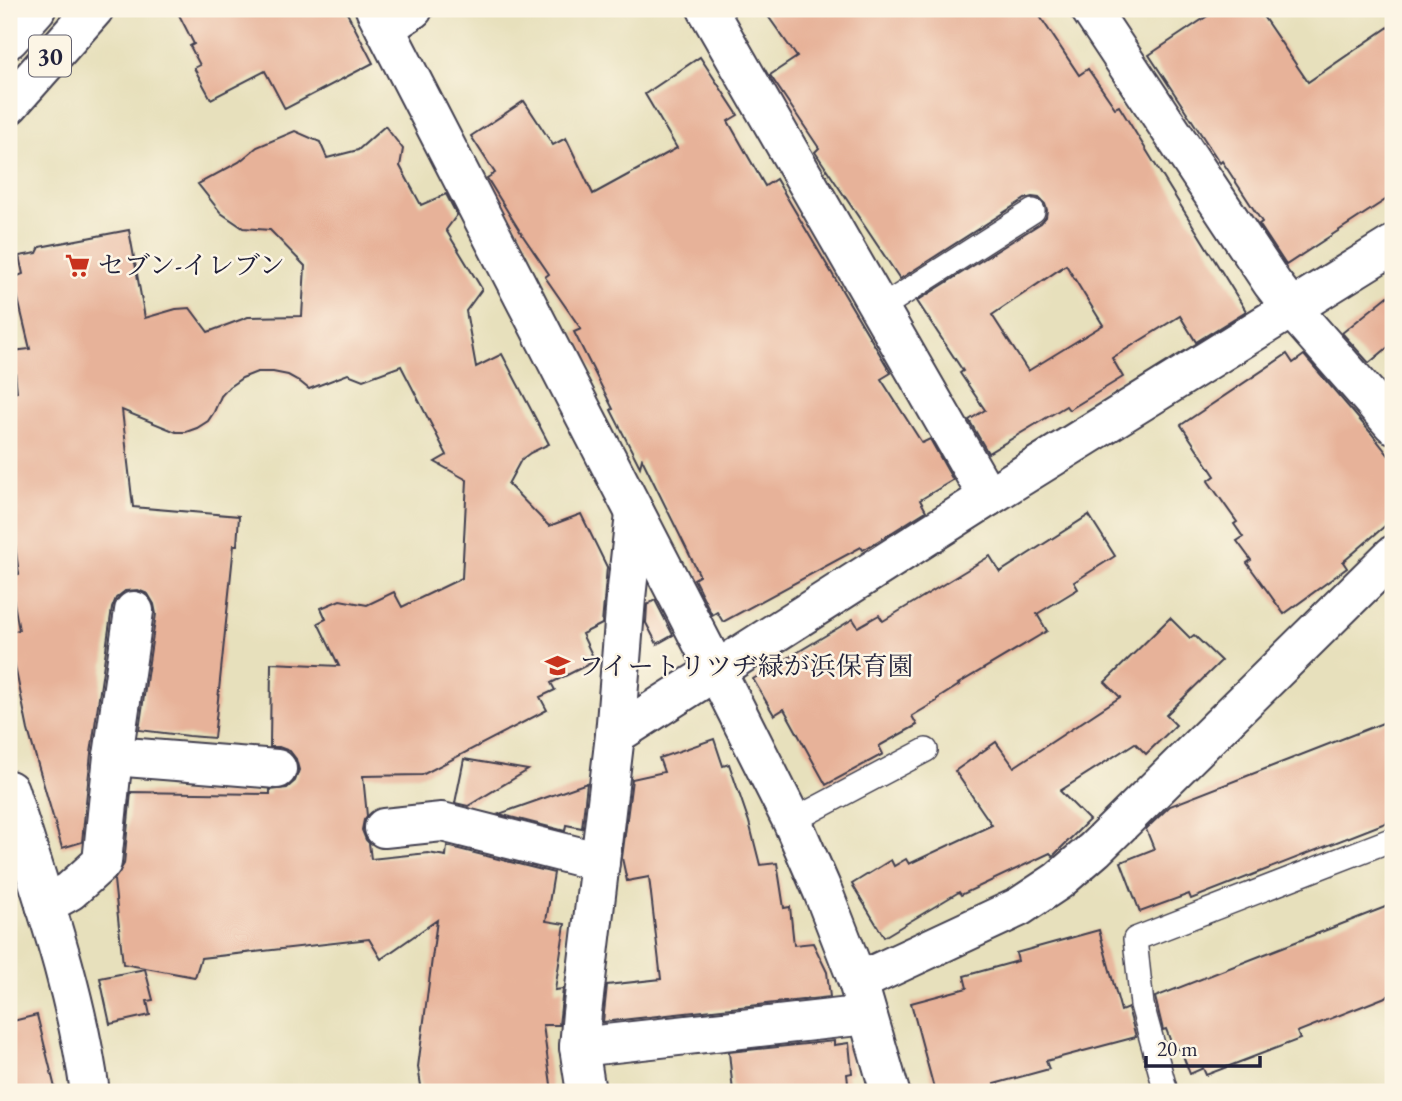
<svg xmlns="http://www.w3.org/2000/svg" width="1402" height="1101" font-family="'EB Garamond','Noto Serif JP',serif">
  <rect width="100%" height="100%" fill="#fcf5e5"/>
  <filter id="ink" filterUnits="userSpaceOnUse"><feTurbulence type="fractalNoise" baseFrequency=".0143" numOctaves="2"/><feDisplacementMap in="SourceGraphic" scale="14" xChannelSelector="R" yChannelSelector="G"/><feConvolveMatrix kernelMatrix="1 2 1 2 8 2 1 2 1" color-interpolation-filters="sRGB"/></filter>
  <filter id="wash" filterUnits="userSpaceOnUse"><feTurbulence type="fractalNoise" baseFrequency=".00686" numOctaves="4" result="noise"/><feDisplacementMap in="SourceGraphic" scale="28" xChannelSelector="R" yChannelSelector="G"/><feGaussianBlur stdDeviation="1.57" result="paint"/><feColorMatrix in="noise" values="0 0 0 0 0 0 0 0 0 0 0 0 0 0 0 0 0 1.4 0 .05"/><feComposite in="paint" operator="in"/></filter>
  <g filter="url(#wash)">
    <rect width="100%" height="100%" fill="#e7e0bc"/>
    <g id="blocks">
      <g fill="#e7b299" fill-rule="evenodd">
        <polygon points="176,9 345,9 373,63 285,109 265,71 211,99 194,68 200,65 190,46 194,44"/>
        <path d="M763,9H1035L1079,75L1088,69L1115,108L1119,106L1246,311L1196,342L1180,316L1112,358L1123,377L1069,410L1066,406L988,453L969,420L985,410L960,373L963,371L917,301L1041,223L1046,217L1047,210L1045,204L1039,198L1032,197L1025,199L900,279L815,152L819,148L770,75L797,57ZM1066,265L1103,325L1028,371L992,315Z"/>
        <polygon points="1218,9 1258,9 1308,82 1393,24 1393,195 1286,265 1259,224 1262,222 1222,161 1220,163 1149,55"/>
        <polygon points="700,57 738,115 728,121 765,186 776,179 891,373 881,379 922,443 930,439 953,480 920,500 926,511 883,538 863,550 861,547 723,622 717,612 712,615 694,579 699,576 699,574 642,459 640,467 611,410 613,409 574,332 581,329 545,277 549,274 521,233 487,178 495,173 471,136 524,101 553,145 566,138 593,194 677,148 645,94"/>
        <polygon points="385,126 403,149 400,166 421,205 446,194 457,215 446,230 482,289 466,311 476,367 502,354 549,444 530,453 521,460 508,484 549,526 581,514 607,567 602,624 582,634 595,661 551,683 555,690 540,697 547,710 422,775 363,776 367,816 364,820 362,830 366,840 369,843 371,859 428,853 446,856 447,846 554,873 546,921 565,924 555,990 563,989 559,1025 543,1025 552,1092 422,1092 418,1067 437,920 381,959 369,939 201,958 195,977 123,964 114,880 124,864 131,792 270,794 270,790 287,788 295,781 299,770 296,759 290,751 279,747 270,747 271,663 339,666 318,623 326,619 321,608 340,600 367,605 394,592 402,607 462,578 467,480 435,462 447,455 401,366 363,380 348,374 309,389 299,381 288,375 273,372 257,372 242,378 229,387 221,396 214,412 208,421 197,428 186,432 176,432 122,410 133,507 239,516 237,545 234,545 214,738 189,736 139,730 156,614 154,604 148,594 138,590 125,591 116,598 112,608 91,753 82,842 62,848 28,730 9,637 9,632 19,630 9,576 19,574 9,501 9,394 17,392 13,351 30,349 13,278 23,274 19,256 37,253 40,247 129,230 145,318 176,309 190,308 208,332 248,317 302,316 305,266 270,230 243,228 221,213 198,184 239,162 257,147 295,131 320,142 327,158 358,150"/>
        <polygon points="1393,292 1393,343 1369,363 1342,333"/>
        <polygon points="1287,354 1293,363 1304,355 1371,433 1393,461 1393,519 1343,562 1347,568 1284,614 1247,563 1251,560 1237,541 1243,537 1234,524 1237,522 1208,481 1215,476 1181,425"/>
        <polygon points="1089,515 1115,556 1074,582 1078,589 1037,614 1047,631 958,684 959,685 937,699 937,701 912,716 917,725 879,746 883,754 826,785 784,709 774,715 753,679 853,619 858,627 879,615 883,621 990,556 1000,572"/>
        <polygon points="655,600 673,635 657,644 646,623 647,605"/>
        <polygon points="1170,618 1190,638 1194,635 1221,661 1166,715 1176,725 1146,754 1135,743 1060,791 1089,820 1053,856 1050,853 961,895 959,892 884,937 852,884 891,860 894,866 906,859 909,864 992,825 955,771 996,742 1014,767 1120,697 1105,682"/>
        <polygon points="1393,719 1393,820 1191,899 1189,894 1140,912 1121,862 1154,849 1146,829 1170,806"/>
        <polygon points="714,739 723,766 729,764 749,822 760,865 777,863 784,908 790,907 794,945 813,943 827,972 830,997 603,1022 607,985 661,979 649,877 627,881 622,858 632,779 664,772 659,758"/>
        <polygon points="464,759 528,770 468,806 455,803"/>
        <polygon points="587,783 582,828 566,825 565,831 499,814"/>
        <polygon points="1393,904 1393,994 1297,1032 1300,1039 1206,1075 1203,1068 1190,1074 1180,1048 1174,1050 1166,1029 1163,1030 1155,997"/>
        <polygon points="1099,930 1121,1011 1128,1008 1136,1037 1046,1061 1049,1069 994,1084 996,1092 935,1092 911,1003 967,988 964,976 1018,961 1016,953"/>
        <polygon points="145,969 153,1000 147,1001 150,1015 110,1024 100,978"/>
        <polygon points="37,1015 56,1092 9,1092 9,1022"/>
        <polygon points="834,1041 834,1045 849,1043 852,1073 847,1074 849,1092 733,1092 729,1052"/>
      </g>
    </g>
  </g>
  <g filter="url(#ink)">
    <use href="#blocks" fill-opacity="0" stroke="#403e4e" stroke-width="2"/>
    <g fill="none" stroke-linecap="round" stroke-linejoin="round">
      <defs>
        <g id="service">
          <polyline points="879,309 1033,211"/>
          <polyline points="792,821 926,750"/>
          <polyline points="1166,1092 1142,1005 1135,939 1393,839"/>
        </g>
        <g id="minor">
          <polyline points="707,9 988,497"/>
          <polyline points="1090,9 1272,283 1292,309 1393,424"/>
          <polyline points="385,28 413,9"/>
          <polyline points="615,735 988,497 1393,245"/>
          <polyline points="113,756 277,769"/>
          <polyline points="384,828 442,822 600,862"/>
          <polyline points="45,905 70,891 102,862 113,756 134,611"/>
          <polyline points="858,982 1019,907 1058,881 1095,849 1393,555"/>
          <polyline points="579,1047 867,1015"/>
          <polyline points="586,1092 579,1047 582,1013 615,735 626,598 635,514"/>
        </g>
        <g id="tertiary">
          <polyline points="375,9 716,670 792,821 823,892 858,982 890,1092"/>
          <path d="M9,790C40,889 76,989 90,1092"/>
        </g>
        <g id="primary">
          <polyline points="9,39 36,9"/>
          <polyline points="9,105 94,9"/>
        </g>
      </defs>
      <use href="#service" stroke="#403e4e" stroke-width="26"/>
      <use href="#minor" stroke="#403e4e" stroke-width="42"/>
      <use href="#tertiary" stroke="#403e4e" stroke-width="42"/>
      <use href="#primary" stroke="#403e4e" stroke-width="42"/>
      <use href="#service" stroke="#fff" stroke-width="23"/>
      <use href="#minor" stroke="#fff" stroke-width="38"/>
      <use href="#tertiary" stroke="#fff" stroke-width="38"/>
      <use href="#primary" stroke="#fff" stroke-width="38"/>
    </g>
  </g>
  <defs>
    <symbol id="supermarket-bare" viewBox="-9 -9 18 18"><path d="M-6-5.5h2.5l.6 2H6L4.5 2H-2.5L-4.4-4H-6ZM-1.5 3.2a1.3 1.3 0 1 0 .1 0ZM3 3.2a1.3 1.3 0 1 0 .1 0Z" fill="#c8321e" stroke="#fcf5e5" stroke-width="2.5" paint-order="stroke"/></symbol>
    <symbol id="school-bare" viewBox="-9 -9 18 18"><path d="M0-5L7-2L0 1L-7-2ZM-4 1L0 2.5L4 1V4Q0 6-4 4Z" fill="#c8321e" stroke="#fcf5e5" stroke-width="2.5" paint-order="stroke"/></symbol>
  </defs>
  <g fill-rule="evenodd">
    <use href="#supermarket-bare" x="60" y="248" width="35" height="35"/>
    <use href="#school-bare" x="540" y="648" width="35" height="35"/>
  </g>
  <g text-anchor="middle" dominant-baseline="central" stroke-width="5" stroke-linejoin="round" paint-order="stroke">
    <rect fill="#fcf5e5" stroke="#63616e" stroke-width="2" x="29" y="35.5" width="42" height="41" rx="5"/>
    <g font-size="24" font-weight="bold" fill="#22223b">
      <text x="50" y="56">30</text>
    </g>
    <g font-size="26" fill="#22223b" stroke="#fcf5e5" text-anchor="start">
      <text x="98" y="265">セブン-イレブン</text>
      <text x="578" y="666">フイートリツヂ緑が浜保育園</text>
    </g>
  </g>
  <rect width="1402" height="1101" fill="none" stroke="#fcf5e5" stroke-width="35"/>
  <path d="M1146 1056v10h114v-10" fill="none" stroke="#22223b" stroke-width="3.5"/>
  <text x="1157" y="1056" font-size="21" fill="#22223b" stroke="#fcf5e5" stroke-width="5" paint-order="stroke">20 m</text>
</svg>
